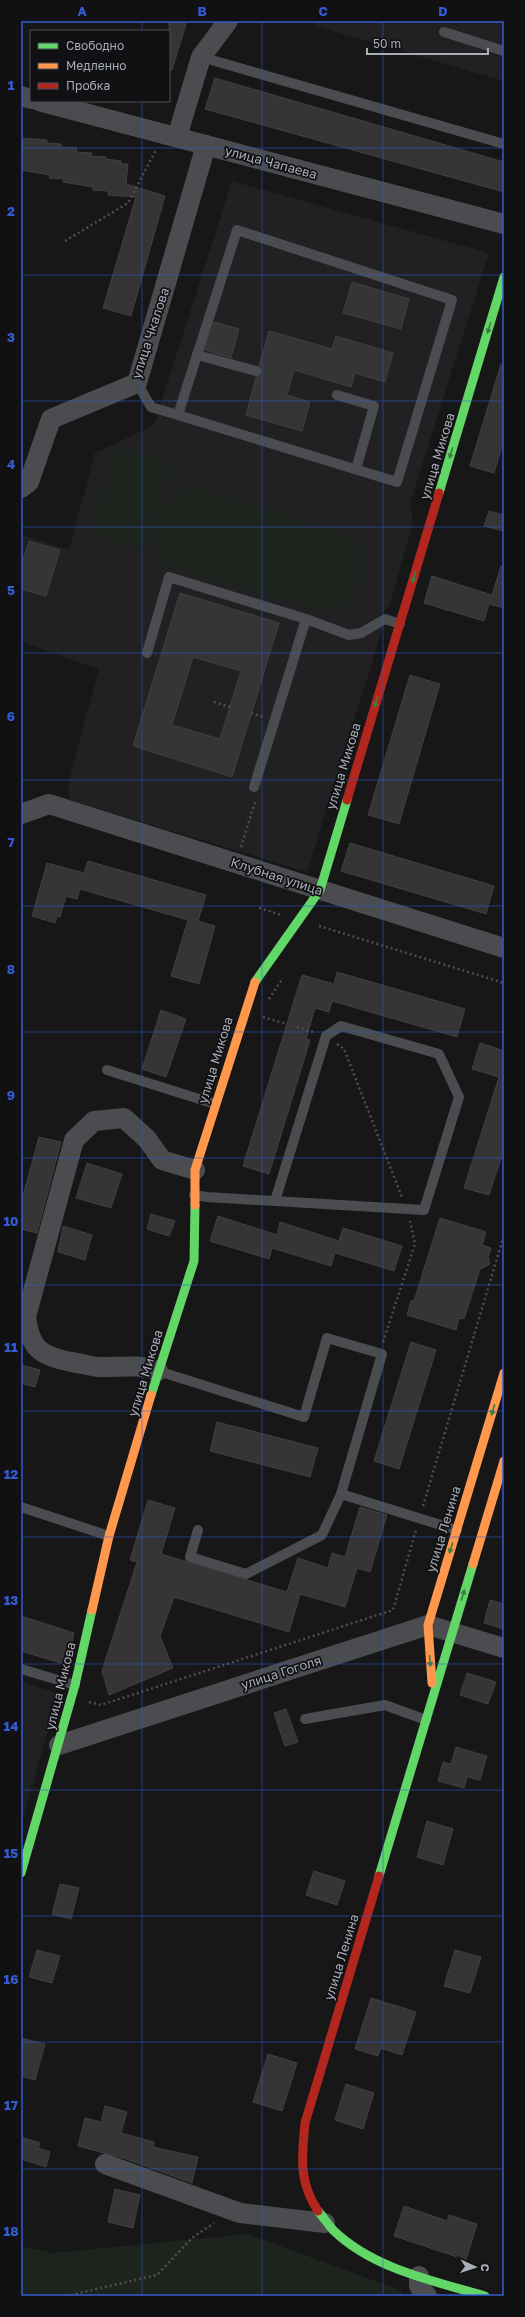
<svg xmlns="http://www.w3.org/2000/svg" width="525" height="2317" font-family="'Golos Text',sans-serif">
  <rect width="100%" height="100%" fill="#171717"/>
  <g fill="#212123">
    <polygon points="317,21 504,21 504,81 315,26"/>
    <polygon points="232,181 489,253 410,503 413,523 389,607 377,617 383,627 307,872 70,800 68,784 99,669 21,642 23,535 69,550 95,453 154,425"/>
    <polygon points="21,1682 59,1693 21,1824"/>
  </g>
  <g fill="#1d241e">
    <polygon points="123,446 165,461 170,466 145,543 140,548 97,536 92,531 115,452 119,447"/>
    <path d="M196,488L353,536C365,555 369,571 356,591C353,597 347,605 342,608C338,610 331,611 327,612L166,566L155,549L154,528L161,510L173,496Z"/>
    <polygon points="248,2234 400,2290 404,2296 21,2296 21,2246 52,2253"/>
  </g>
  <g fill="#353536" stroke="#3f4043" fill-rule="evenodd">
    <polygon points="169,21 187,21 172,70 169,70"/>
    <polygon points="215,78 504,162 504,192 205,109"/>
    <polygon points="21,138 47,140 47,143 61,144 61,147 77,148 76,152 92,153 91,156 106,157 106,159 121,161 121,164 128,164 126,184 165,196 131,316 103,308 136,197 108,195 108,191 93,190 93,187 63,182 64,179 49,178 50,175 21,170"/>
    <polygon points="352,282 409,299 401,329 343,313"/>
    <polygon points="214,322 239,329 231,358 205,350"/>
    <polygon points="269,331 332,349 336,336 393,353 385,382 355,373 351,387 294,370 287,395 310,402 302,431 246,415 256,377 262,373 259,366"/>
    <polygon points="501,364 504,365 504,440 494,473 470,466"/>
    <polygon points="489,511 504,515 504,531 484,526"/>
    <polygon points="29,541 60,550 46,596 21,589 21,566"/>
    <polygon points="501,566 504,566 504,608 489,604 484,621 424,603 432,576 492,595"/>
    <path d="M180,593L279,623L232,777L133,746ZM193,657L241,671L220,739L172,725Z"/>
    <polygon points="410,675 440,684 399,824 368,815"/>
    <polygon points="350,843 494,886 486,914 341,871"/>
    <polygon points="88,861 206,895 198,921 215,926 199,984 171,976 188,920 80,889 77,899 66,896 60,917 57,916 55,923 32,916 47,863 84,873"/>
    <polygon points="337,972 465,1009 457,1037 332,1001 329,1012 315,1008 306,1039 310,1040 269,1174 243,1166 302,975 334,984"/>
    <polygon points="161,1010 186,1019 166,1077 142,1069"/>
    <polygon points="480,1043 504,1051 504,1149 489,1195 464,1188 499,1077 472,1069"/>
    <polygon points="39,1137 61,1142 37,1233 21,1229 21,1203"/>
    <polygon points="87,1163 122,1174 111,1208 76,1198"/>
    <polygon points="151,1214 175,1221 169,1236 147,1229"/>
    <polygon points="218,1216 277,1235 280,1222 339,1241 343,1228 402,1246 394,1271 335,1253 331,1266 272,1248 269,1259 210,1241"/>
    <polygon points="440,1218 486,1232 482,1245 491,1248 488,1257 490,1264 480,1269 464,1319 459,1318 456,1330 407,1315 411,1301 414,1301"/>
    <polygon points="63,1226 92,1235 85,1260 58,1252"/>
    <polygon points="411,1342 436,1350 399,1469 374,1461"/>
    <polygon points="21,1365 40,1370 35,1387 21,1383"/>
    <polygon points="217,1422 318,1448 310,1477 210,1451"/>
    <polygon points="148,1500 175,1508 161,1554 287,1592 298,1558 328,1568 332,1553 345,1557 360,1507 387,1515 370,1572 357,1568 345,1607 300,1594 289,1632 174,1597 160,1636 173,1668 109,1695 102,1671 137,1562 130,1560"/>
    <polygon points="490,1600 504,1604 504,1629 484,1623"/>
    <polygon points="21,1616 74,1633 67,1665 21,1651"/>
    <polygon points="467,1673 496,1682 488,1704 460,1695"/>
    <polygon points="286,1709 298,1742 285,1746 274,1713"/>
    <polygon points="456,1747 487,1756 480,1780 467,1777 464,1788 438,1781 443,1762 451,1764"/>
    <polygon points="427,1821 453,1829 443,1865 417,1857"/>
    <polygon points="314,1871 345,1881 337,1905 306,1895"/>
    <polygon points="60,1884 79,1888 71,1919 52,1914"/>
    <polygon points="37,1950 60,1956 52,1983 29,1977"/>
    <polygon points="455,1950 481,1957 470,1993 444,1986"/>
    <polygon points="371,1998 416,2012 402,2055 381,2048 378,2056 355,2049"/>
    <polygon points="21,2038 45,2044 35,2080 21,2076"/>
    <polygon points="268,2054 297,2063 282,2111 253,2102"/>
    <polygon points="346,2084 374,2093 363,2129 335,2120"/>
    <polygon points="105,2106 127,2112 121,2133 154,2142 153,2147 198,2157 192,2183 126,2159 78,2146 85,2118 101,2122"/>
    <polygon points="21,2137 40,2143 38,2148 50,2152 46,2167 21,2159"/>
    <polygon points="115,2189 140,2195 133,2228 108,2222"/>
    <polygon points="404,2206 447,2221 449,2215 477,2224 466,2260 394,2236"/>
  </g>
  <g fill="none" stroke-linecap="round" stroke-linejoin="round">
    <g stroke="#4d4e52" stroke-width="2.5" stroke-dasharray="2 3" stroke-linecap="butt">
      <polyline points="65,241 128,203 156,150"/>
      <polyline points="214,702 230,707"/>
      <polyline points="251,713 263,717"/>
      <polyline points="241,847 256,799"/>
      <polyline points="259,908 282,915"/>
      <polyline points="319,926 504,983"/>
      <polyline points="269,999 283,978"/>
      <polyline points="263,1017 287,1024"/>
      <polyline points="297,1027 313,1032"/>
      <polyline points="337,1044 344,1049 402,1197"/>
      <polyline points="383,1342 415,1244 410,1221"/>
      <polyline points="423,1506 504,1235"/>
      <polyline points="89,1702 101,1705 393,1610 416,1530"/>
      <polyline points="66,2296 157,2275 192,2238 214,2223"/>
    </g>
    <g stroke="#4b4c50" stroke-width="10">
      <polyline points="444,32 504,51"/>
      <polyline points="201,57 504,144"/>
      <polyline points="197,355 256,371"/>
      <polyline points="137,383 151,407 178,415 397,482 452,300 237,230 178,415"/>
      <polyline points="337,395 374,406 356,469"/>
      <polyline points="147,653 169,577 306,619"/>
      <polyline points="254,787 306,619 349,635 361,633 385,619 400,624"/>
      <polyline points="107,1070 215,1104"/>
      <polyline points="194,1195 207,1197 424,1210 459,1097 439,1054 341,1026 326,1036 275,1201"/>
      <polyline points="158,1371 304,1417 327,1338 382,1354 341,1494"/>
      <polyline points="21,1507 109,1536"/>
      <polyline points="198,1530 190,1557 246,1574 322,1535 341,1494 457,1530"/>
      <polyline points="21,1669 75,1685"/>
      <polyline points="305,1719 385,1705 426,1720"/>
    </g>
    <g stroke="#4b4c50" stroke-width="20">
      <polyline points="21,96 31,99"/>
      <polyline points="39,101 504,224"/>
      <polyline points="177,137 201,57 228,21"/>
      <polyline points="21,488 29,482 51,419 137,383 206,145"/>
      <polyline points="21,814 49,804 504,948"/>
      <path d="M158,1371C138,1363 119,1368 98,1367C89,1366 79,1363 71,1362C41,1356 30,1349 26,1317L74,1140L94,1121L124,1118L147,1139L162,1160L195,1170"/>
      <polyline points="59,1745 428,1625 504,1648"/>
      <polyline points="105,2164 240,2213 325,2223"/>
      <polyline points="419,2276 419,2286 427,2296"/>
    </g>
    <g stroke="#63d668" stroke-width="9">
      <polyline points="439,493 504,277"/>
      <polyline points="255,982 320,890 347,800"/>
      <polyline points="151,1395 194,1261 195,1205"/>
      <polyline points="21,1873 75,1685 92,1610"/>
      <polyline points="379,1876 473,1564"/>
      <path d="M318,2211C323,2217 328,2224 333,2230C373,2269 434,2281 485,2296"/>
    </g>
    <g stroke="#ff974d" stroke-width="9">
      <polyline points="195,1205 195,1170 255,982"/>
      <polyline points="473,1564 504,1461"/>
      <polyline points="92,1610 109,1536 151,1395"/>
      <polyline points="432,1683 428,1625 504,1373"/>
    </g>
    <g stroke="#b3261e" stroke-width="9">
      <polyline points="347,800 439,493"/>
      <path d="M318,2211C298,2181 302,2156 305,2123L379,1876"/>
    </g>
  </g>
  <defs><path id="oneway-solid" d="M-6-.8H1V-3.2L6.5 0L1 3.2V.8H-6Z"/></defs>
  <g fill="#3e7d42">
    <use href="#oneway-solid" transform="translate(489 328) rotate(107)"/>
    <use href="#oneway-solid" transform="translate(451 453) rotate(107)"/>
    <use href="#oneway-solid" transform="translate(414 577) rotate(107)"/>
    <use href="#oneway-solid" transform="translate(376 702) rotate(107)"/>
    <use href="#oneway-solid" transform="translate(493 1410) rotate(107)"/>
    <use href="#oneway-solid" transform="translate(451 1548) rotate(107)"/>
    <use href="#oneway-solid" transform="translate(463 1595) rotate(-73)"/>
    <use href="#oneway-solid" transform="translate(430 1661) rotate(86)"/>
  </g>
  <path fill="none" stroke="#325cd3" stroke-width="1" stroke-opacity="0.55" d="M142,21V31M262,21V2296M383,21V2296M142,101V2296M21,148H504M21,275H504M21,401H504M21,527H504M21,653H504M21,780H504M21,906H504M21,1032H504M21,1158H504M21,1285H504M21,1411H504M21,1537H504M21,1664H504M21,1790H504M21,1916H504M21,2042H504M21,2169H504"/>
  <g text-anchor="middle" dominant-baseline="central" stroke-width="3.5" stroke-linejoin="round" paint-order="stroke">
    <g font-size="13" fill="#a8adb8" stroke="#111113">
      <text transform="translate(271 162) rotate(15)">улица Чапаева</text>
      <text transform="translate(150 333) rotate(-72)">улица Чкалова</text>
      <text transform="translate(437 456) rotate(-73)">улица Микова</text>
      <text transform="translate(343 766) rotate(-73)">улица Микова</text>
      <text transform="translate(277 876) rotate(18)">Клубная улица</text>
      <text transform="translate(215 1060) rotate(-73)">улица Микова</text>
      <text transform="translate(145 1373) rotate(-73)">улица Микова</text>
      <text transform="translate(443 1529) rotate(-73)">улица Ленина</text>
      <text transform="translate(281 1672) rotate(-18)">улица Гоголя</text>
      <text transform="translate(60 1686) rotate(-76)">улица Микова</text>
      <text transform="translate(341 1957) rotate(-73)">улица Ленина</text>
    </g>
  </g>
  <rect width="525" height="2317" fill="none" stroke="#111113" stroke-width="44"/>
  <rect x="30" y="30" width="140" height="72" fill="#111113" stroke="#4d4f55"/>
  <rect x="38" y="43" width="20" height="6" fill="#63d668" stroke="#4d4f55"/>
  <text x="66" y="50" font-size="12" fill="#a8adb8">Свободно</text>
  <rect x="38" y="63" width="20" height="6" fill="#ff974d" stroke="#4d4f55"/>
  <text x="66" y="70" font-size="12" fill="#a8adb8">Медленно</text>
  <rect x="38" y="83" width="20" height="6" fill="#b3261e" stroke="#4d4f55"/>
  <text x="66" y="90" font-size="12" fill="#a8adb8">Пробка</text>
  <g transform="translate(475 2267) rotate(93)" stroke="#111113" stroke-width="3" paint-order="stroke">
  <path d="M0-3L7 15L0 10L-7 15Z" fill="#a8adb8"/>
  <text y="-6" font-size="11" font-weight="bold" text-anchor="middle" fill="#a8adb8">С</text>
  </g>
  <path d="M367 48v6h121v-6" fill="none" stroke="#a8adb8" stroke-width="2"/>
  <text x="373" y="48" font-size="12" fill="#a8adb8" stroke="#111113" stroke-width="3" paint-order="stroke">50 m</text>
  <rect x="22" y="22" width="481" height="2273" fill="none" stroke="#325cd3" stroke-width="1.5"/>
  <g font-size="13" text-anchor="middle" font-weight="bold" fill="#325cd3">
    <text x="82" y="16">A</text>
    <text x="202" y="16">B</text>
    <text x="323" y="16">C</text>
    <text x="443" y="16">D</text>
    <text x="11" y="90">1</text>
    <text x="11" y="216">2</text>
    <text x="11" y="342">3</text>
    <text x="11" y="469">4</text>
    <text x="11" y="595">5</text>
    <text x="11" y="721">6</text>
    <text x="11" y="847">7</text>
    <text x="11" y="974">8</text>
    <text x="11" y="1100">9</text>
    <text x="11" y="1226">10</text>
    <text x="11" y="1352">11</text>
    <text x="11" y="1479">12</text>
    <text x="11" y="1605">13</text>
    <text x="11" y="1731">14</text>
    <text x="11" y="1858">15</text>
    <text x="11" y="1984">16</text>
    <text x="11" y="2110">17</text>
    <text x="11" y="2236">18</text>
  </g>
</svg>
